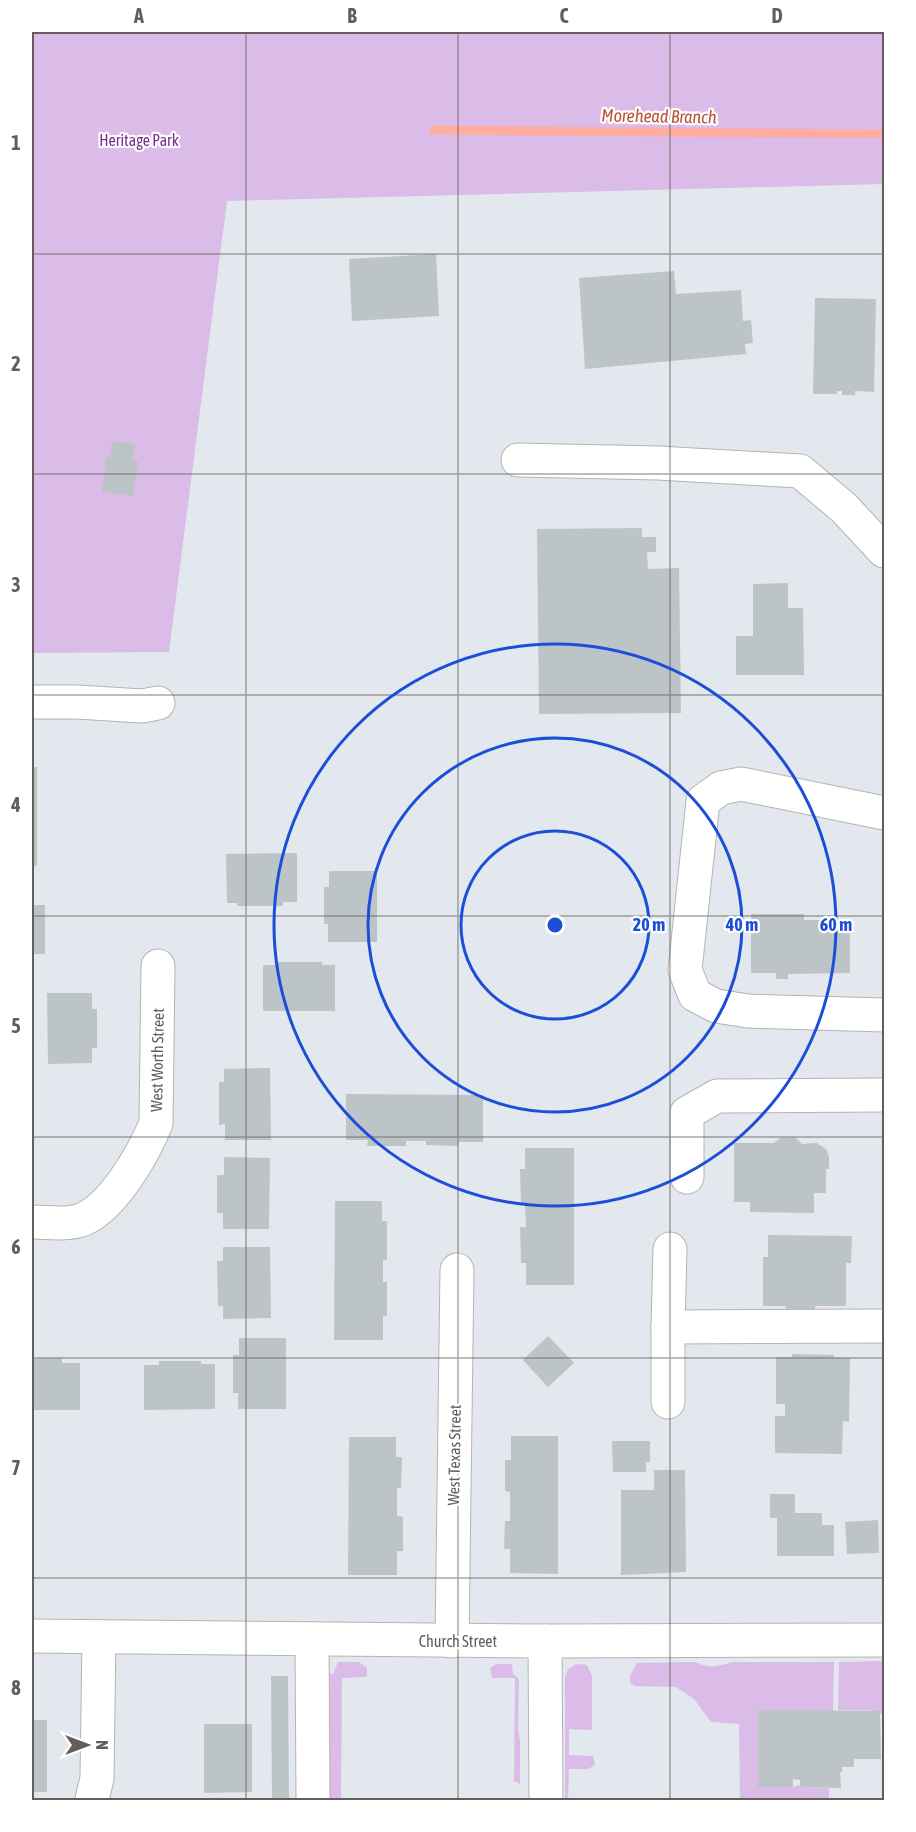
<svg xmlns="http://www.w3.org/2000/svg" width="916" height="1832" font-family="'Asap Condensed',sans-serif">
  <rect width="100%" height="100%" fill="#e2e8ee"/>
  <g fill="#dbbce8">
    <polygon points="32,32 884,32 884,184 227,201 169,652 32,653"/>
    <polygon points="882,1661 884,1662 884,1714 880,1714 880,1711 838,1710 839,1662"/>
    <polygon points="338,1662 359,1662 367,1668 367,1676 365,1677 342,1678 341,1800 330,1800 330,1682 324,1674 333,1674"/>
    <path d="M695,1662C708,1668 719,1667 732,1662H834L833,1711H758V1787H793L800,1785L801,1787L829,1788V1800H740L739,1724L711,1722L694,1699L676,1687L635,1686L630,1683V1676L637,1663Z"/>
    <polygon points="496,1664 512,1664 513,1674 518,1678 519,1682 518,1729 520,1741 520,1784 514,1781 515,1678 492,1678 490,1668"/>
    <polygon points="577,1664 587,1665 592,1676 592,1730 569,1729 569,1755 593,1756 595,1765 588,1769 569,1769 568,1800 565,1800 565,1677 568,1669"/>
  </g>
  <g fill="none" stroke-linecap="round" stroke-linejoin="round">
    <polyline stroke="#ffada1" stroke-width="9" points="434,130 884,134"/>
  </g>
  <g fill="#bdc4c7">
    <polygon points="436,254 439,316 352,321 349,259"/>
    <polygon points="674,271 676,294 741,290 743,321 751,320 753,343 745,344 746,354 585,369 579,278"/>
    <polygon points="815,298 876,299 874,392 855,391 855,395 842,395 842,391 837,391 837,394 813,394"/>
    <polygon points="112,441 135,444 132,461 138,461 133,496 102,492 106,457 110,458"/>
    <polygon points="642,528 642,537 656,537 656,552 647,552 648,569 679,568 681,713 539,714 537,529"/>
    <polygon points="788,583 788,608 803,608 804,675 736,675 736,636 753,636 753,584"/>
    <rect x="32" y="767" width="5" height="99"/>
    <polygon points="297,853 297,902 283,902 283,906 237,906 237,903 227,903 226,854"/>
    <polygon points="329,871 377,871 377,942 328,942 328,924 324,924 324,887 329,887"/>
    <rect x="32" y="905" width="13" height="49"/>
    <polygon points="751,914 804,914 804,920 850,920 850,973 788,974 788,979 776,979 776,973 751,973"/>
    <polygon points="275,962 322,962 322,965 335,965 335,1011 263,1011 263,965 275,965"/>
    <polygon points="47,993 92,993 92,1009 97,1009 97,1048 92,1048 92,1063 48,1064"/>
    <polygon points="270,1068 271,1140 225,1140 225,1124 219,1125 219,1082 224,1082 224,1069"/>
    <polygon points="346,1094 483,1095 483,1142 458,1142 458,1146 426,1145 426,1141 406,1141 406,1146 367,1146 368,1140 346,1140"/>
    <polygon points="795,1137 802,1144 817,1143 826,1149 829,1157 829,1169 826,1169 826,1193 814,1193 814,1213 750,1212 750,1202 734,1202 734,1143 774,1143 780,1138"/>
    <polygon points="525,1148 574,1148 574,1285 526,1285 526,1263 521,1263 520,1227 526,1227 525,1204 521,1204 520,1169 525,1169"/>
    <polygon points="224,1157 270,1158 269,1229 223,1229 223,1213 217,1213 217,1175 224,1175"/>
    <polygon points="335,1201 382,1201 382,1221 387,1221 387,1260 383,1260 383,1282 387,1282 387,1316 383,1316 383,1340 334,1340"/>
    <polygon points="768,1235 852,1236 851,1263 846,1263 846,1306 815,1306 815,1313 786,1312 786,1306 763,1306 763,1257 768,1257"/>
    <polygon points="223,1247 270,1247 271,1318 223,1319 223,1306 218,1306 217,1261 223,1261"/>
    <polygon points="548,1336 574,1363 548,1387 523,1360"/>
    <polygon points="239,1338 286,1338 286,1409 238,1409 238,1393 233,1393 233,1355 239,1355"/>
    <polygon points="792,1354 834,1355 834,1358 850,1358 849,1422 843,1421 842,1454 775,1453 775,1416 785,1416 785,1404 776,1404 776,1357 792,1357"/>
    <polygon points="62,1358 62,1363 80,1363 80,1410 32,1410 32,1359"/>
    <polygon points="159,1361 201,1361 201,1364 215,1364 215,1409 144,1410 144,1365 159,1365"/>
    <polygon points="511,1436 558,1436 558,1574 510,1573 510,1549 504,1549 505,1521 510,1521 510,1492 505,1491 505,1460 511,1460"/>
    <polygon points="349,1437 396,1437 396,1457 402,1457 401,1488 397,1488 397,1516 403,1517 403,1551 397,1551 397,1575 348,1575"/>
    <polygon points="612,1441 650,1441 650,1462 646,1462 646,1472 613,1472"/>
    <polygon points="654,1470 685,1470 686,1572 621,1575 621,1490 654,1490"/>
    <polygon points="770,1494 795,1494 795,1513 822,1513 822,1525 834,1525 834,1556 777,1556 777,1518 770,1518"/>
    <polygon points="878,1520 879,1553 847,1554 845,1522"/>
    <polygon points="271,1676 288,1676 289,1800 272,1800"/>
    <polygon points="758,1710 880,1711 881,1759 854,1759 854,1767 842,1767 842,1772 840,1772 841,1788 800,1787 800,1780 793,1779 793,1787 758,1787"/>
    <rect x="32" y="1720" width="15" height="72"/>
    <polygon points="204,1724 252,1724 252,1792 204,1793"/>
  </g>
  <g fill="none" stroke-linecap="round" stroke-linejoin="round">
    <defs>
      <g id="minor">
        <polyline points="518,460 658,463 800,471 844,508 884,551"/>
        <polyline points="32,702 77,702 142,706 158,703"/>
        <polyline points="884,813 741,784 721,788 703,801 685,970 695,995 716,1006 748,1011 884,1015"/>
        <polyline points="687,1177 687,1113 717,1096 884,1095"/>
        <path d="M32,1222C46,1222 64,1225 78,1221C111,1212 144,1153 156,1123L158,966"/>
        <polyline points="670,1249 668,1327 884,1326"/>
        <polyline points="668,1327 668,1402"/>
        <polyline points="32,1636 545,1641 884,1640"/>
        <polyline points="312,1639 313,1800"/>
        <polyline points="452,1641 457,1270"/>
        <polyline points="545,1641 546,1800"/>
        <polyline points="92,1800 97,1778 99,1637"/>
      </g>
    </defs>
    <use href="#minor" stroke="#b8b2b0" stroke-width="35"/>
    <use href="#minor" stroke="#fff" stroke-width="33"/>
  </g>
  <path fill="none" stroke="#645d5a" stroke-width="1.5" stroke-opacity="0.55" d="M246,32V1800M458,32V1800M670,32V1800M32,254H884M32,474H884M32,695H884M32,916H884M32,1137H884M32,1358H884M32,1578H884"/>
  <g fill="none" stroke="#1d4ed8" stroke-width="3">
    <circle cx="555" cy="925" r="94"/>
    <circle cx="555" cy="925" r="187"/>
    <circle cx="555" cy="925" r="281"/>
  </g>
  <g text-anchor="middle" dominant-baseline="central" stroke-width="4.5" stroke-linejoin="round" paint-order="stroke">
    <g font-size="16" fill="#752f8e" stroke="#fff">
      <text x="139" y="140">Heritage Park</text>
    </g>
    <g font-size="16" fill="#645d5a" stroke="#fff">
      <text transform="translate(157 1060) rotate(-89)">West Worth Street</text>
      <text transform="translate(454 1455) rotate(-89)">West Texas Street</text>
      <text x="458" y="1641">Church Street</text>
    </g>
    <g font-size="18" font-style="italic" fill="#ba5035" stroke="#fff">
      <text transform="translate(659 116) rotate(1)">Morehead Branch</text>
    </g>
  </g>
  <circle cx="555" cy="925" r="9" fill="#1d4ed8" stroke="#fff" stroke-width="3"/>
  <g font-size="18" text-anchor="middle" font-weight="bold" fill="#1d4ed8" stroke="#fff" stroke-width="4.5" stroke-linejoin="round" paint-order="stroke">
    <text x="649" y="931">20 m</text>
    <text x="742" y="931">40 m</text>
    <text x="836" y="931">60 m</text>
  </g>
  <rect width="916" height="1832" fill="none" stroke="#ffffff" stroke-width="66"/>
  <g transform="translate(87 1745) rotate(90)" stroke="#ffffff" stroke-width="4.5" paint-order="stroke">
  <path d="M0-4.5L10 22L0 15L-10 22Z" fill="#645d5a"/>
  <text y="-9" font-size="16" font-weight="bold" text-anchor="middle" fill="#645d5a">N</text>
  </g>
  <rect x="33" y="33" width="850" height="1766" fill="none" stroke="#645d5a" stroke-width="2"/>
  <g font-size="20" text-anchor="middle" font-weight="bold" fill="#645d5a">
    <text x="139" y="23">A</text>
    <text x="352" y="23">B</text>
    <text x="564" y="23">C</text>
    <text x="777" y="23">D</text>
    <text x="16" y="150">1</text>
    <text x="16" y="371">2</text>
    <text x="16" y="592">3</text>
    <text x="16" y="812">4</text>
    <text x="16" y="1033">5</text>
    <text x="16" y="1254">6</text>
    <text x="16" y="1475">7</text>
    <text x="16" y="1695">8</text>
  </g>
</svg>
